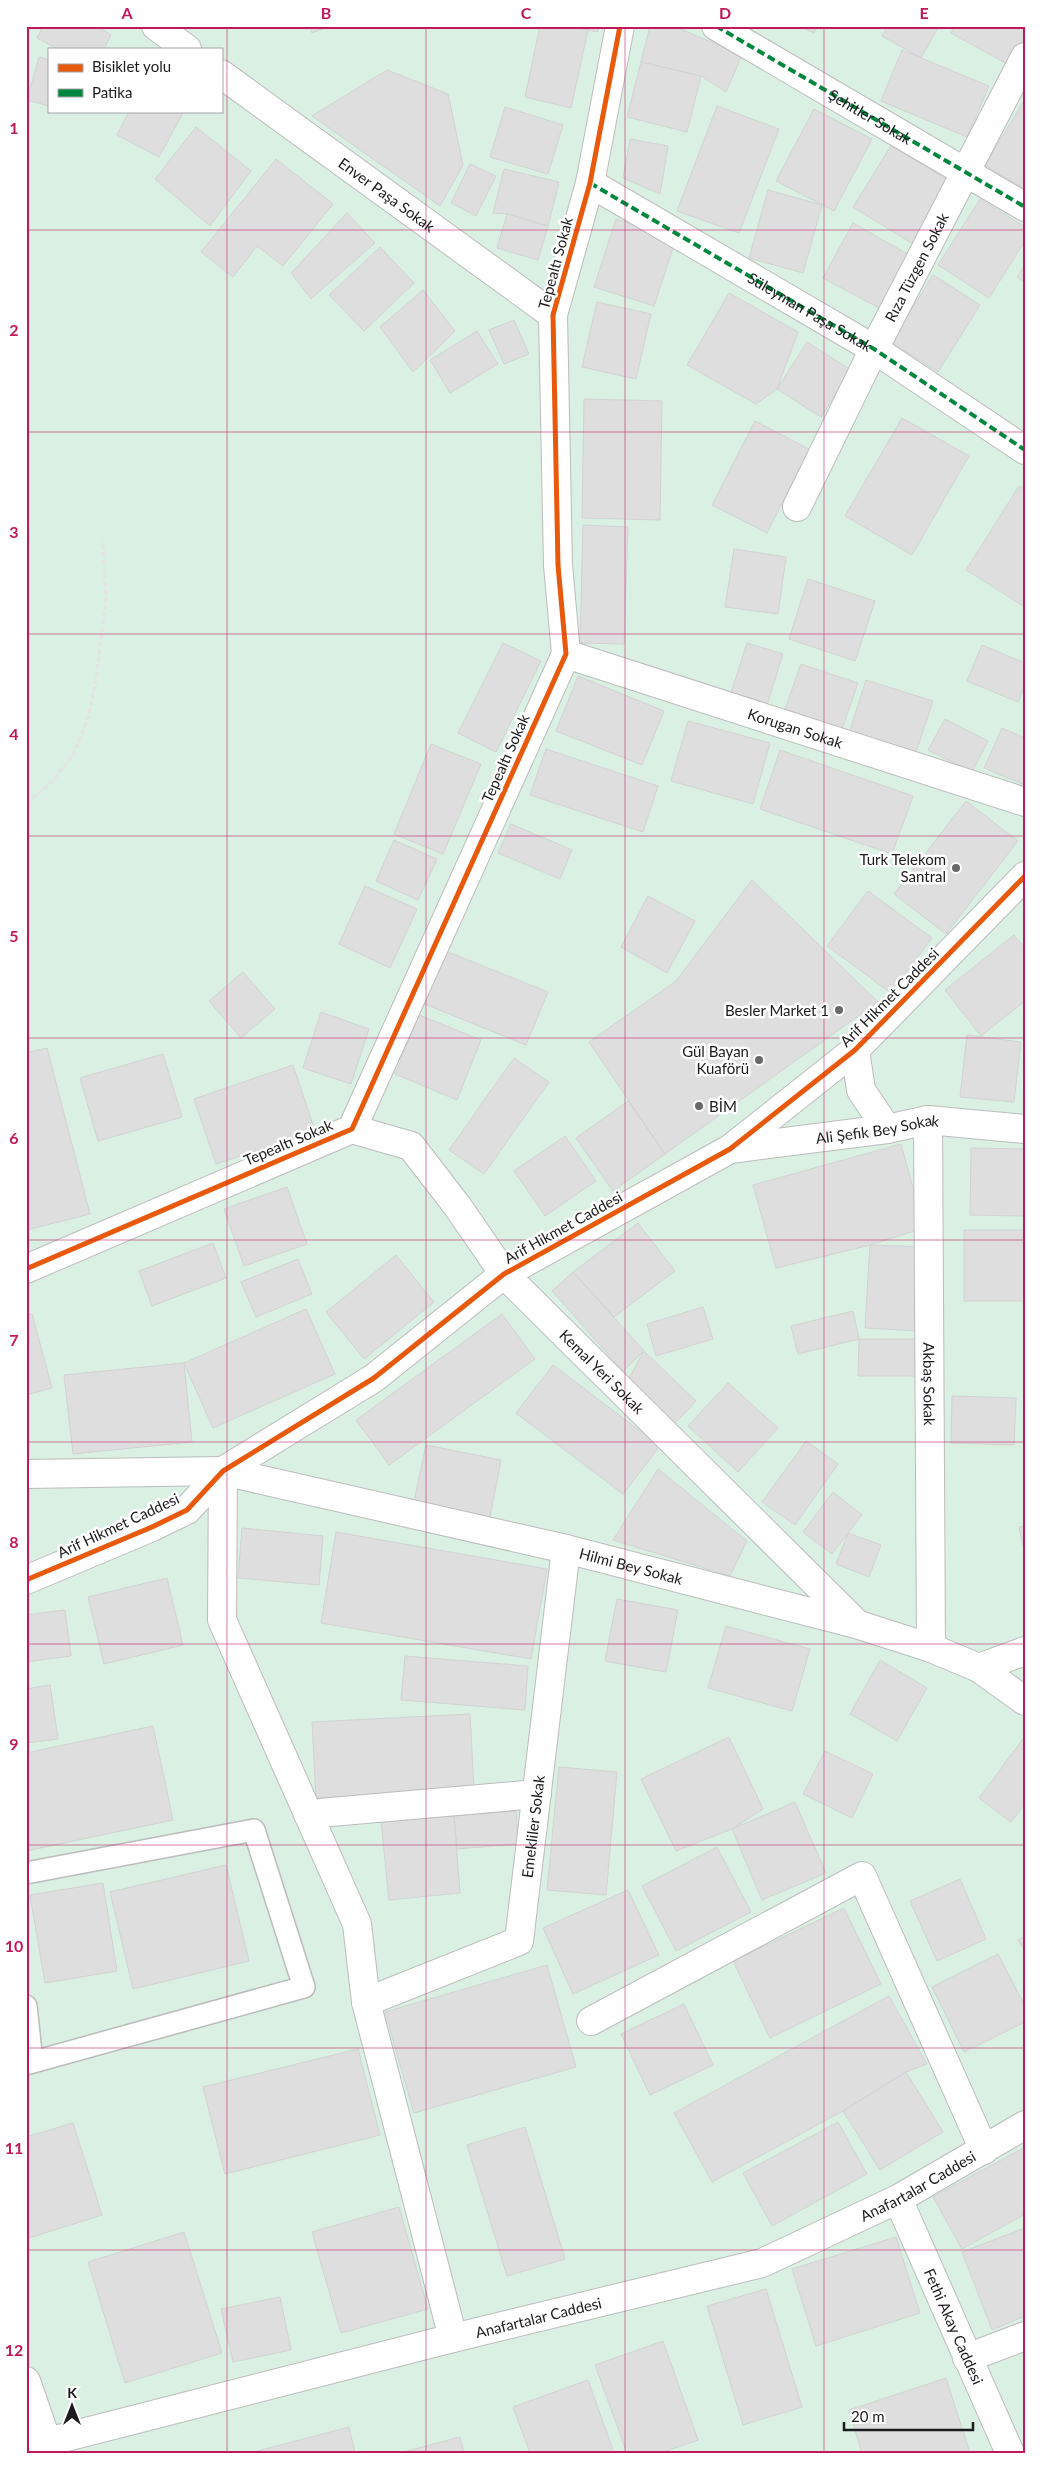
<svg xmlns="http://www.w3.org/2000/svg" width="1051" height="2479" font-family="Lato,sans-serif">
  <rect width="100%" height="100%" fill="#f8f8fa"/>
  <path fill="#d9f0e3" fill-rule="evenodd" d="M26,26H1025V2453H26ZM49,49H221V111H49Z"/>
  <g fill="#dedede" stroke="#d2d2d2">
    <polygon points="43,26 97,26 111,35 104,49 58,49 37,38"/>
    <polygon points="310,26 330,26 312,33"/>
    <polygon points="540,26 568,26 588,30 571,108 525,97"/>
    <polygon points="568,26 599,26 598,32"/>
    <polygon points="650,26 673,26 742,55 726,92 701,76 641,62"/>
    <polygon points="799,26 817,26 814,33"/>
    <polygon points="888,26 939,26 921,58 882,36"/>
    <polygon points="955,26 1025,26 1025,36 1009,65 951,33"/>
    <polygon points="902,50 989,86 967,137 881,101"/>
    <polygon points="39,57 49,60 49,106 27,100"/>
    <polygon points="641,62 701,76 687,132 627,117"/>
    <polygon points="387,70 448,94 463,165 440,206 312,116"/>
    <polygon points="1025,99 1025,189 985,165"/>
    <polygon points="717,106 779,129 739,233 677,211"/>
    <polygon points="505,107 563,125 548,174 490,157"/>
    <polygon points="814,109 872,139 834,211 776,181"/>
    <polygon points="129,111 184,111 159,157 117,135"/>
    <polygon points="196,127 251,171 210,226 155,179"/>
    <polygon points="630,139 668,146 660,194 623,178"/>
    <polygon points="891,146 951,182 913,244 853,207"/>
    <polygon points="276,159 333,204 283,266 257,246 233,277 201,252"/>
    <polygon points="470,164 496,176 476,216 451,203"/>
    <polygon points="504,169 559,182 548,226 507,214 493,213"/>
    <polygon points="768,190 822,205 803,273 749,258"/>
    <polygon points="980,199 1025,227 1025,241 989,298 938,265"/>
    <polygon points="347,213 375,243 311,299 291,273"/>
    <polygon points="507,214 548,226 538,260 497,248"/>
    <polygon points="616,219 676,239 654,306 594,287"/>
    <polygon points="853,223 911,256 881,309 823,278"/>
    <polygon points="380,247 414,283 364,331 329,295"/>
    <polygon points="1025,265 1025,282 1017,277"/>
    <polygon points="933,275 980,305 938,372 891,342"/>
    <polygon points="423,290 455,331 413,372 380,327"/>
    <polygon points="729,293 798,332 777,389 756,404 687,365"/>
    <polygon points="597,302 651,314 636,379 582,367"/>
    <polygon points="514,320 529,354 504,364 489,330"/>
    <polygon points="477,331 498,364 450,393 430,360"/>
    <polygon points="807,342 851,370 821,417 777,389"/>
    <polygon points="584,399 662,401 660,520 582,518"/>
    <polygon points="902,418 969,456 912,555 845,516"/>
    <polygon points="755,421 809,449 767,533 712,505"/>
    <polygon points="1019,486 1025,489 1025,607 966,570"/>
    <polygon points="583,525 628,527 624,644 580,643"/>
    <polygon points="734,549 786,557 778,614 725,607"/>
    <polygon points="808,579 875,601 855,661 789,639"/>
    <polygon points="503,643 541,661 496,752 458,733"/>
    <polygon points="747,643 783,654 765,711 729,699"/>
    <polygon points="982,645 1025,663 1025,685 1018,702 967,681"/>
    <polygon points="801,664 858,683 842,729 785,709"/>
    <polygon points="578,676 664,711 642,765 556,731"/>
    <polygon points="866,680 933,701 915,755 849,733"/>
    <polygon points="945,719 988,741 972,772 928,750"/>
    <polygon points="688,721 770,743 753,804 671,781"/>
    <polygon points="1002,728 1025,738 1025,785 984,768"/>
    <polygon points="431,744 481,764 443,854 394,834"/>
    <polygon points="546,749 658,786 643,832 530,795"/>
    <polygon points="780,750 913,796 892,854 760,809"/>
    <polygon points="966,801 1018,841 946,934 894,894"/>
    <polygon points="511,824 572,850 560,879 498,853"/>
    <polygon points="394,840 437,859 418,900 376,881"/>
    <polygon points="752,880 878,1002 665,1154 589,1042 676,981"/>
    <polygon points="365,886 417,909 390,968 339,944"/>
    <polygon points="868,891 932,938 891,993 827,946"/>
    <polygon points="648,896 695,921 667,973 621,947"/>
    <polygon points="1014,935 1025,948 1025,1001 981,1036 945,990"/>
    <polygon points="443,950 548,992 526,1045 422,1003"/>
    <polygon points="243,972 275,1009 241,1038 209,1001"/>
    <polygon points="321,1012 369,1029 351,1084 303,1068"/>
    <polygon points="419,1015 481,1040 457,1100 395,1074"/>
    <polygon points="967,1035 1021,1042 1014,1102 960,1097"/>
    <polygon points="47,1048 90,1214 26,1230 26,1053"/>
    <polygon points="163,1054 182,1117 98,1141 80,1078"/>
    <polygon points="514,1058 549,1082 484,1174 449,1150"/>
    <polygon points="293,1065 315,1131 216,1164 194,1099"/>
    <polygon points="628,1101 665,1154 613,1191 576,1138"/>
    <polygon points="565,1136 596,1181 545,1216 514,1171"/>
    <polygon points="901,1144 924,1228 870,1245 776,1268 753,1185"/>
    <polygon points="971,1148 1025,1149 1025,1216 970,1215"/>
    <polygon points="287,1187 307,1244 244,1266 224,1209"/>
    <polygon points="638,1223 675,1271 614,1317 573,1272"/>
    <rect x="964" y="1230" width="61" height="71"/>
    <polygon points="213,1243 226,1278 152,1306 139,1271"/>
    <polygon points="870,1245 924,1247 919,1331 865,1328"/>
    <polygon points="396,1255 434,1302 364,1359 326,1312"/>
    <polygon points="298,1259 312,1294 256,1317 241,1282"/>
    <polygon points="573,1272 644,1351 623,1371 552,1291"/>
    <polygon points="703,1307 713,1339 656,1356 647,1324"/>
    <polygon points="306,1309 335,1374 213,1428 184,1363"/>
    <polygon points="853,1311 859,1339 798,1354 791,1326"/>
    <polygon points="32,1314 52,1388 26,1395 26,1315"/>
    <polygon points="502,1314 535,1359 389,1465 356,1420"/>
    <polygon points="859,1339 919,1339 918,1376 858,1376"/>
    <polygon points="644,1351 696,1401 675,1423 629,1378"/>
    <polygon points="184,1363 192,1442 73,1454 64,1375"/>
    <polygon points="553,1365 660,1446 623,1494 516,1413"/>
    <polygon points="728,1383 778,1428 738,1472 688,1426"/>
    <polygon points="952,1396 1016,1398 1014,1445 951,1443"/>
    <polygon points="806,1441 838,1464 795,1525 762,1502"/>
    <polygon points="426,1445 501,1460 490,1517 414,1502"/>
    <polygon points="658,1469 747,1541 730,1576 613,1540"/>
    <polygon points="833,1492 862,1515 832,1554 803,1532"/>
    <polygon points="1025,1526 1025,1555 1019,1527"/>
    <polygon points="242,1528 323,1536 319,1585 238,1578"/>
    <polygon points="336,1532 547,1569 531,1659 321,1623"/>
    <polygon points="848,1533 881,1545 869,1577 836,1564"/>
    <polygon points="167,1578 183,1645 104,1664 88,1597"/>
    <polygon points="617,1599 678,1610 666,1672 605,1661"/>
    <polygon points="65,1610 71,1656 26,1662 26,1615"/>
    <polygon points="726,1626 810,1649 792,1711 708,1688"/>
    <polygon points="405,1656 528,1666 525,1710 401,1700"/>
    <polygon points="880,1660 927,1688 897,1741 850,1714"/>
    <polygon points="50,1685 58,1739 26,1743 26,1689"/>
    <polygon points="470,1714 474,1789 316,1798 312,1722"/>
    <polygon points="153,1726 173,1820 26,1851 26,1753"/>
    <polygon points="1025,1736 1025,1804 1011,1822 979,1798"/>
    <polygon points="729,1737 763,1809 732,1829 676,1851 641,1779"/>
    <polygon points="825,1751 873,1774 852,1818 803,1794"/>
    <polygon points="559,1767 617,1772 606,1895 547,1890"/>
    <polygon points="795,1802 826,1873 762,1900 732,1829"/>
    <polygon points="516,1811 518,1844 457,1849 454,1816"/>
    <polygon points="454,1816 460,1893 389,1900 381,1821"/>
    <polygon points="717,1847 751,1912 676,1951 642,1886"/>
    <polygon points="226,1865 249,1961 133,1989 110,1892"/>
    <polygon points="960,1879 986,1939 937,1961 910,1901"/>
    <polygon points="103,1883 117,1971 45,1983 30,1895"/>
    <polygon points="628,1890 659,1955 573,1994 543,1928"/>
    <polygon points="844,1908 881,1984 770,2038 733,1961"/>
    <polygon points="1025,1936 1025,1951 1018,1940"/>
    <polygon points="998,1954 1025,2006 1025,2022 964,2052 932,1987"/>
    <polygon points="547,1965 576,2067 414,2113 385,2012"/>
    <polygon points="889,1996 927,2064 906,2072 843,2111 712,2182 674,2113"/>
    <polygon points="684,2004 713,2065 650,2095 621,2034"/>
    <polygon points="358,2049 380,2135 225,2174 203,2087"/>
    <polygon points="906,2072 943,2132 880,2170 843,2111"/>
    <polygon points="838,2122 867,2174 772,2226 743,2173"/>
    <polygon points="73,2123 102,2215 26,2239 26,2137"/>
    <polygon points="525,2127 565,2259 507,2276 467,2145"/>
    <polygon points="1025,2147 1025,2214 962,2249 933,2197"/>
    <polygon points="399,2207 428,2309 341,2333 312,2232"/>
    <polygon points="1025,2228 1025,2316 992,2330 962,2252"/>
    <polygon points="184,2232 222,2353 125,2383 88,2262"/>
    <polygon points="896,2237 920,2313 816,2346 792,2269"/>
    <polygon points="766,2289 802,2407 743,2425 707,2306"/>
    <polygon points="280,2297 291,2350 233,2362 221,2309"/>
    <polygon points="663,2341 698,2440 661,2453 627,2453 595,2365"/>
    <polygon points="946,2378 970,2453 862,2453 849,2410"/>
    <polygon points="588,2380 614,2453 530,2453 513,2407"/>
    <polygon points="349,2427 355,2453 250,2453"/>
    <polygon points="460,2437 464,2453 400,2453"/>
  </g>
  <g fill="none" stroke-linecap="round" stroke-linejoin="round">
    <defs>
      <g id="lane">
        <polyline points="26,1873 254,1830 304,1987 26,2064"/>
        <polyline points="26,2006 32,2062"/>
      </g>
      <g id="street">
        <polyline points="156,26 187,49"/>
        <polyline points="716,26 1025,207"/>
        <path id="s1" d="M221,74L553,315"/>
        <path id="s2" d="M590,183L874,349L1025,450"/>
        <path id="s3" d="M797,507L874,349L1025,57"/>
        <path id="s4" d="M566,654L1025,802"/>
        <polyline points="855,1050 861,1090 887,1129"/>
        <path id="s5" d="M928,1120L931,1648"/>
        <path id="s6" d="M352,1129L411,1146L458,1207L504,1274L856,1623"/>
        <path id="s7" d="M730,1149L887,1129L928,1120L1025,1129"/>
        <polyline points="26,1269 352,1129 566,654 558,565 553,315 590,183 620,26"/>
        <polyline points="223,1471 222,1620 357,1924 366,2002 453,2338"/>
        <path id="s8" d="M26,1474L223,1471L566,1549L856,1624L931,1648L979,1668L1025,1701"/>
        <polyline points="979,1668 1025,1651"/>
        <polyline points="308,1814 537,1794"/>
        <path id="s9" d="M366,2002L519,1941L566,1549"/>
        <polyline points="591,2021 862,1876 984,2150"/>
        <path id="s10" d="M898,2199L1010,2453"/>
        <polyline points="967,2358 1025,2336"/>
        <polyline points="26,2381 51,2453"/>
        <path id="s11" d="M26,2442H47L453,2338L762,2263L898,2199L1025,2125"/>
      </g>
      <polyline id="secondary" points="26,1580 152,1527 187,1510 223,1471 374,1378 504,1274 730,1149 855,1050 1025,876"/>
    </defs>
    <use href="#lane" stroke="#bcbcbd" stroke-width="24"/>
    <use href="#street" stroke="#bcbcbd" stroke-width="30"/>
    <use href="#secondary" stroke="#bcbcbd" stroke-width="30"/>
    <polyline stroke="#e3e3e4" stroke-width="3" stroke-dasharray="5 2.5" stroke-linecap="butt" points="26,803 49,785 73,755 88,719 96,678 106,600 103,541"/>
    <use href="#lane" stroke="#fefefe" stroke-width="21"/>
    <use href="#street" stroke="#fefefe" stroke-width="28"/>
    <use href="#secondary" stroke="#fefefe" stroke-width="28"/>
    <g stroke="#00873e" stroke-width="4" stroke-dasharray="8 4" stroke-linecap="butt">
      <path id="s12" d="M716,26L1025,207"/>
      <polyline points="590,183 874,349 1025,450"/>
    </g>
    <defs>
      <g id="cycleway">
        <polyline points="26,1269 352,1129 566,654 558,565 553,315 590,183 620,26"/>
        <polyline points="26,1580 152,1527 187,1510 223,1471 374,1378 504,1274 730,1149 855,1050 1025,876"/>
      </g>
    </defs>
    <use href="#cycleway" stroke="#fff" stroke-width="8"/>
    <use href="#cycleway" stroke="#e8590c" stroke-width="5"/>
  </g>
  <path fill="none" stroke="#c2185b" stroke-width="1" stroke-opacity="0.55" d="M227,26V2453M426,26V2453M625,26V2453M824,26V2453M26,230H1025M26,432H1025M26,634H1025M26,836H1025M26,1038H1025M26,1240H1025M26,1442H1025M26,1644H1025M26,1845H1025M26,2048H1025M26,2250H1025"/>
  <g fill="#68686a" stroke="#fff" stroke-width="2">
    <circle cx="956" cy="868" r="5"/>
    <circle cx="839" cy="1010" r="5"/>
    <circle cx="759" cy="1060" r="5"/>
    <circle cx="699" cy="1106" r="5"/>
  </g>
  <g text-anchor="middle" dominant-baseline="central" stroke-width="5" stroke-linejoin="round" paint-order="stroke">
    <g font-size="15" fill="#1b1b1d" stroke="#fff">
      <text stroke="none"><textPath href="#s12" startOffset="179">Şehitler Sokak</textPath></text>
      <text stroke="none"><textPath href="#s1" startOffset="205">Enver Paşa Sokak</textPath></text>
      <text transform="translate(555 263) rotate(-75)">Tepealtı Sokak</text>
      <text stroke="none"><textPath href="#s3" startOffset="268">Rıza Tüzgen Sokak</textPath></text>
      <text stroke="none"><textPath href="#s2" startOffset="255">Süleyman Paşa Sokak</textPath></text>
      <text stroke="none"><textPath href="#s4" startOffset="241">Korugan Sokak</textPath></text>
      <text transform="translate(505 758) rotate(-66)">Tepealtı Sokak</text>
      <text transform="translate(889 997) rotate(-45)">Arif Hikmet Caddesi</text>
      <text stroke="none"><textPath href="#s7" startOffset="149">Ali Şefik Bey Sokak</textPath></text>
      <text transform="translate(288 1142) rotate(-23)">Tepealtı Sokak</text>
      <text transform="translate(563 1227) rotate(-29)">Arif Hikmet Caddesi</text>
      <text stroke="none"><textPath href="#s6" startOffset="358">Kemal Yeri Sokak</textPath></text>
      <text stroke="none"><textPath href="#s5" startOffset="264">Akbaş Sokak</textPath></text>
      <text transform="translate(118 1525) rotate(-25)">Arif Hikmet Caddesi</text>
      <text stroke="none"><textPath href="#s8" startOffset="616">Hilmi Bey Sokak</textPath></text>
      <text stroke="none"><textPath href="#s9" startOffset="280">Emekliler Sokak</textPath></text>
      <text stroke="none"><textPath href="#s11" startOffset="932">Anafartalar Caddesi</textPath></text>
      <text stroke="none"><textPath href="#s11" startOffset="528">Anafartalar Caddesi</textPath></text>
      <text stroke="none"><textPath href="#s10" startOffset="139">Fethi Akay Caddesi</textPath></text>
    </g>
    <g font-size="15" fill="#1b1b1d" stroke="#fff" text-anchor="end">
      <text x="946" y="859">Turk Telekom<tspan x="946" dy="17">Santral</tspan></text>
      <text x="829" y="1010">Besler Market 1</text>
      <text x="749" y="1051">Gül Bayan<tspan x="749" dy="17">Kuaförü</tspan></text>
      <text x="709" y="1106" text-anchor="start">BİM</text>
    </g>
  </g>
  <rect width="1051" height="2479" fill="none" stroke="#ffffff" stroke-width="55"/>
  <rect x="48" y="48" width="175" height="65" fill="#ffffff" stroke="#a4a4a5"/>
  <rect x="58" y="64" width="25" height="8" fill="#e8590c" stroke="#a4a4a5"/>
  <text x="92" y="72" font-size="15" fill="#1b1b1d">Bisiklet yolu</text>
  <rect x="58" y="89" width="25" height="8" fill="#00873e" stroke="#a4a4a5"/>
  <text x="92" y="98" font-size="15" fill="#1b1b1d">Patika</text>
  <g transform="translate(72 2406)" stroke="#ffffff" stroke-width="4" paint-order="stroke">
  <path d="M0-4L9 19L0 12L-9 19Z" fill="#1b1b1d"/>
  <text y="-8" font-size="14" font-weight="bold" text-anchor="middle" fill="#1b1b1d">K</text>
  </g>
  <path d="M844 2422v8h129v-8" fill="none" stroke="#1b1b1d" stroke-width="2.5"/>
  <text x="851" y="2422" font-size="15" fill="#1b1b1d" stroke="#ffffff" stroke-width="4" paint-order="stroke">20 m</text>
  <rect x="28" y="28" width="996" height="2424" fill="none" stroke="#c2185b" stroke-width="2"/>
  <g font-size="16" text-anchor="middle" font-weight="bold" fill="#c2185b">
    <text x="127" y="19">A</text>
    <text x="326" y="19">B</text>
    <text x="526" y="19">C</text>
    <text x="725" y="19">D</text>
    <text x="924" y="19">E</text>
    <text x="14" y="134">1</text>
    <text x="14" y="336">2</text>
    <text x="14" y="538">3</text>
    <text x="14" y="740">4</text>
    <text x="14" y="942">5</text>
    <text x="14" y="1144">6</text>
    <text x="14" y="1346">7</text>
    <text x="14" y="1548">8</text>
    <text x="14" y="1750">9</text>
    <text x="14" y="1952">10</text>
    <text x="14" y="2154">11</text>
    <text x="14" y="2356">12</text>
  </g>
</svg>
